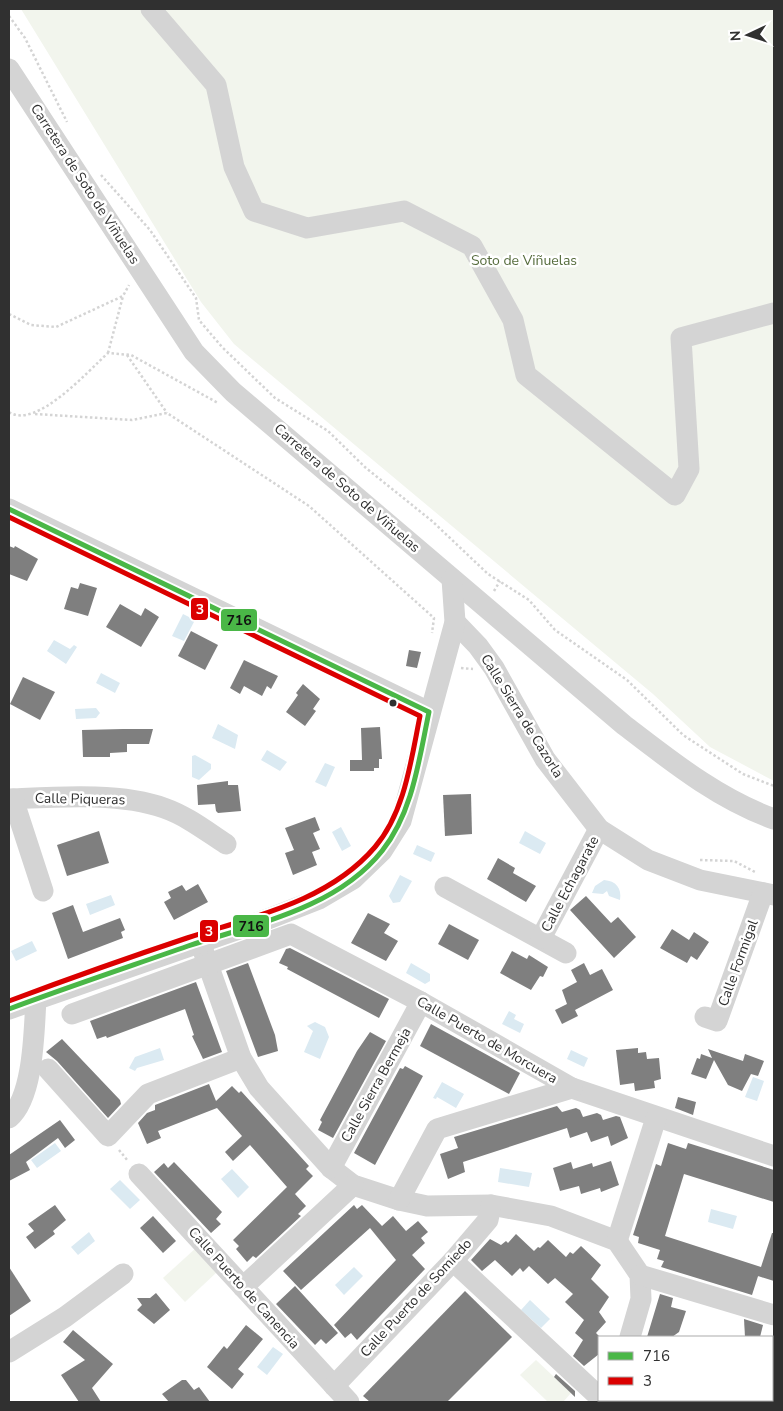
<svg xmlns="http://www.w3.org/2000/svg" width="783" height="1411" font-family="'Nunito Sans',sans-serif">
  <rect width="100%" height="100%" fill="#fff"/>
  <g fill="#f2f5ed">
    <polygon points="21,9 774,9 774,781 710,747 653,694 234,344 201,302"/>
    <polygon points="196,1248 218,1271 185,1302 163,1278"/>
    <polygon points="536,1360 571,1393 563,1402 548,1402 520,1375"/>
  </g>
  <g fill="#dbeaf2">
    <polygon points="183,614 195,620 184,641 172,636"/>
    <polygon points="54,640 70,649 74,645 77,647 66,664 47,651"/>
    <polygon points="101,673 120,683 115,693 96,683"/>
    <polygon points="96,708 100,713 96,718 76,719 75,709"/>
    <polygon points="218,724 238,735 235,749 212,738"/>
    <polygon points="267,750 287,762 280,771 261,760"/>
    <polygon points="195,755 211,764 211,769 199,780 192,777 192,756"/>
    <polygon points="325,763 335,767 326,787 315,782"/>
    <polygon points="341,827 351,846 342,851 332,832"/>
    <polygon points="525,831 546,843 540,854 519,843"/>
    <polygon points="417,845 435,853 431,862 413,854"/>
    <polygon points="400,875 412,881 400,902 393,903 389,896"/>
    <path d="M604,880C616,881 622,888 620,900L609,896L607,891L603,894L592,893L595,886Z"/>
    <polygon points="111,895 115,905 90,915 86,904"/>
    <polygon points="32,941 37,951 16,961 11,951"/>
    <polygon points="411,963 430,974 430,981 425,984 406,973"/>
    <polygon points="509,1011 516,1015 514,1019 524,1024 520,1033 502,1024"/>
    <polygon points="315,1022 325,1027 329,1037 320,1059 304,1052 313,1031 307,1026"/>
    <polygon points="160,1048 164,1060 137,1068 135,1071 129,1068 135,1057"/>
    <polygon points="571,1050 588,1058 584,1067 567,1059"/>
    <polygon points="753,1077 764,1081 757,1101 745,1097"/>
    <polygon points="442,1082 464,1094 456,1108 437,1097 436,1099 433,1098"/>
    <polygon points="55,1143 61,1151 37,1168 31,1160"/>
    <polygon points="500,1168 532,1173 529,1187 498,1182"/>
    <polygon points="232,1169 249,1187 238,1198 221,1179"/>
    <polygon points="120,1180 140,1200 130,1209 110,1189"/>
    <polygon points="711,1209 737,1216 733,1229 708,1222"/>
    <polygon points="89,1232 95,1241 78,1255 71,1247"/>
    <polygon points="354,1267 363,1276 344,1295 335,1285"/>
    <polygon points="530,1300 550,1319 541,1328 521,1310"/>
    <polygon points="273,1347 283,1354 267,1375 257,1367"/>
  </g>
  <g fill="#7f7f7f">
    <polygon points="9,546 14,548 15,546 38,559 27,581 9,574"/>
    <polygon points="80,583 97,588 88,616 64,609 71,587 78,589"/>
    <polygon points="120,604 141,616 145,608 159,617 141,647 106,627"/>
    <polygon points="191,631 218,645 205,670 178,656"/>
    <polygon points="409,650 421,652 417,668 406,666"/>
    <polygon points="244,660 278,676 271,689 267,686 262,696 244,686 240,694 230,688"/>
    <polygon points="23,677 55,692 40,720 10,704"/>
    <polygon points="303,684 320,699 313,709 316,711 305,726 286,712 298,695 296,693"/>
    <polygon points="380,727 382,759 379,759 379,768 374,768 374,771 350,771 350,760 362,760 361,728"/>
    <polygon points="123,729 153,729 149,744 127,744 127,752 110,753 110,757 83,757 82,730"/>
    <polygon points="228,781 228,785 238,785 241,811 218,813 216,811 215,804 198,805 197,785"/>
    <polygon points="471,794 472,834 445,836 443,795"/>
    <polygon points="315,817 320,830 313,833 320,849 312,852 317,865 293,875 285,853 294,850 285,828"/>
    <polygon points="99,831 109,863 67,876 57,845"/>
    <polygon points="498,858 515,868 513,873 536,886 526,902 487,879"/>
    <polygon points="198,884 208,902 174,920 164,902 171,898 168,892 182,885 186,891"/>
    <polygon points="586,896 611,923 618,917 636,937 614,958 570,910"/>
    <polygon points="73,905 83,932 120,918 125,930 121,932 123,938 68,959 52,913"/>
    <polygon points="368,913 390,924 384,933 398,941 386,961 351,943"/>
    <polygon points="449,924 479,940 468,960 438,944"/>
    <polygon points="672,929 689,940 694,932 709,942 697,960 691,956 687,963 660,948"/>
    <polygon points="290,948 389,999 379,1018 287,969 288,967 279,963 286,949"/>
    <polygon points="512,951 527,959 529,955 548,967 543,977 540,976 531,990 500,973"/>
    <polygon points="248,963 275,1035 278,1051 258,1057 226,971"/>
    <polygon points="584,963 590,975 602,969 613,990 575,1010 578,1016 562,1024 555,1010 567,1004 562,990 577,982 571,970"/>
    <polygon points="196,982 222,1052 203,1059 192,1036 194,1035 185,1009 107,1038 106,1036 97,1039 90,1021"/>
    <polygon points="431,1024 520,1073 509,1094 420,1046"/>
    <polygon points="370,1032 386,1041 333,1138 318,1130 322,1122 320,1120 357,1051"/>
    <polygon points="62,1039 120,1100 121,1104 108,1118 57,1061 46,1052"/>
    <polygon points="638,1048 638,1053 646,1052 647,1059 659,1058 661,1079 654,1081 655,1088 635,1091 634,1083 620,1085 616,1050"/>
    <polygon points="708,1049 743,1061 745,1054 764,1061 758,1076 751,1074 742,1091 728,1085 714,1060 706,1079 691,1074 697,1058 700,1059 701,1054 712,1058"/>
    <polygon points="405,1066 423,1076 375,1165 354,1153 400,1068 403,1069"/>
    <polygon points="209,1084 216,1101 232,1086 239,1093 241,1091 309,1166 306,1169 313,1176 295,1194 306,1206 298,1214 301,1216 256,1258 253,1256 247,1262 236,1249 239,1246 233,1240 287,1187 250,1145 233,1161 225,1152 242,1136 217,1108 158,1131 161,1138 147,1144 138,1123 147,1113 155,1110 155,1105"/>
    <polygon points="678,1097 696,1102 693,1115 675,1108"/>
    <polygon points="557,1106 562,1112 576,1108 580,1110 583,1117 597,1113 601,1115 603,1120 616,1116 620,1117 628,1138 611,1146 608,1136 591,1142 587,1132 570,1138 567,1128 463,1162 465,1172 448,1179 440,1154 458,1148 454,1137"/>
    <polygon points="60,1120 75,1140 65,1148 58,1138 26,1162 30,1170 9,1181 9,1155"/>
    <polygon points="668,1143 686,1149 688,1143 774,1170 774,1202 684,1174 665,1236 761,1267 772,1233 774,1233 774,1281 758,1276 760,1270 752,1295 661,1267 664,1261 657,1259 660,1250 638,1243 639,1237 633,1235 656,1164 661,1166"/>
    <polygon points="611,1161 619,1185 601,1192 600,1188 581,1194 579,1186 560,1191 553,1168 571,1162 573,1169 592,1163 593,1167"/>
    <polygon points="174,1162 222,1212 216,1219 221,1224 211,1233 154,1172 164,1163 168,1168"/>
    <polygon points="55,1205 66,1220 53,1231 55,1234 35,1249 26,1237 34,1231 28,1224"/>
    <polygon points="354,1205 357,1209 362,1205 382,1226 393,1216 406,1231 418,1221 428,1232 421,1238 425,1243 412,1255 425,1269 357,1340 351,1333 345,1338 334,1325 396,1260 370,1228 301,1290 283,1271"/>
    <polygon points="153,1216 176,1241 163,1253 140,1228"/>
    <polygon points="516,1234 534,1251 538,1247 540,1248 548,1240 566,1257 570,1252 573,1254 581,1246 601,1265 591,1279 609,1297 599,1312 606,1322 596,1333 599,1336 599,1354 584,1366 573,1356 583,1340 575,1333 584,1320 565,1302 573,1294 555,1278 548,1284 529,1266 523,1272 520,1268 512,1276 495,1260 482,1271 471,1260 490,1239 501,1245 506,1241 508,1243"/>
    <polygon points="9,1267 31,1301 9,1316"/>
    <polygon points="295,1286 338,1333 326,1344 321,1339 315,1345 276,1304"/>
    <polygon points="465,1291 512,1337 447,1402 370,1402 363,1396"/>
    <polygon points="156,1293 170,1310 154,1324 137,1310 142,1305 137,1298 150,1298"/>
    <polygon points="660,1294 673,1298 671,1307 686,1311 679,1332 672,1337 647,1337"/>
    <polygon points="744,1319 763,1325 760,1337 745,1337"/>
    <polygon points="246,1325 263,1339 238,1369 244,1374 232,1389 207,1367 224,1346 227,1349"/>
    <polygon points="73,1330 113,1364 92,1388 101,1402 79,1402 61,1375 85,1360 63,1342"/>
    <polygon points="556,1374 575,1391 575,1397 554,1377"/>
    <polygon points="182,1380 186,1380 194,1390 199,1387 210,1402 169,1402 162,1394"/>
  </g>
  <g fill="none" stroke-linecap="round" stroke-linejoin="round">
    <g stroke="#d4d4d4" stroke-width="2.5" stroke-dasharray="2.5 2.5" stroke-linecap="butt">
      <polyline points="9,16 25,38 67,122"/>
      <polyline points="101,175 150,230 196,298 199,320 222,347 275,398 328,431 366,468 432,521 488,574 529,600 555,630 627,680 683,735 743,774 774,786"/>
      <polyline points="9,314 31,325 56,327 123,296 129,285"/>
      <polyline points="108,353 123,296"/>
      <polyline points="127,355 167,413"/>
      <path d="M9,412C36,430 88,371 108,353L131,355L218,403"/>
      <polyline points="35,414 132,420 167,413 309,506 434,618 432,633"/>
      <polyline points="494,591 500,581"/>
      <polyline points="461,668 473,669"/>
      <polyline points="700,860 734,861 755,872"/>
      <polyline points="119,1150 128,1161"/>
    </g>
    <g stroke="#d4d4d4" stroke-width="21">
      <polyline points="151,9 216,85 234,167 254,211 307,228 404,211 472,246 513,320 526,375 675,495 689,469 681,338 774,313"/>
      <path d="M9,69L194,352L233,392L624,725C671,761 718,799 774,819"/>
      <polyline points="9,509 429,712"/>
      <polyline points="455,622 478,646 494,668 545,759 599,829 648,860 700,880 774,895"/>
      <path d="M9,799C55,797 121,792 164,808C187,816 206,831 226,844"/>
      <polyline points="13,799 43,891"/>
      <polyline points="445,887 566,953"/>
      <polyline points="541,938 599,829"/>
      <polyline points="204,953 241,1058 259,1088 331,1168 353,1185 399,1200 427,1206 491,1205 551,1216 617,1241 640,1275 641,1299 630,1337"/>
      <polyline points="9,1009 268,919 319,899 353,879 382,851 401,821 455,622 452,579"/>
      <polyline points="72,1014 291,934 421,1002 572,1088 774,1156"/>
      <polyline points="705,1017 717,1021 763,893"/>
      <polyline points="48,1069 108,1136 148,1094 241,1058"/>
      <path d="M9,1118C34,1097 34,1030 36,999"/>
      <polyline points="331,1168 421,1002"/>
      <polyline points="139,1174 349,1402"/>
      <polyline points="399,1200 437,1129 572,1088"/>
      <polyline points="617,1241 656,1118"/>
      <polyline points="453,1261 596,1394"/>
      <polyline points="640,1275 774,1315"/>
      <polyline points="243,1287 353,1185"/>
      <polyline points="9,1352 65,1317 123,1274"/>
      <polyline points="334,1386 453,1261 488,1220 491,1205"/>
      <polyline points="772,1394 774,1386"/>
      <polyline points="623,1400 625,1402"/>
    </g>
    <defs>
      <path id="bus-1" d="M9,509L429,712C419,759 413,812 382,851C336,909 254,924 188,946C128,967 68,987 9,1009"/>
      <path id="bus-2" d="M9,517L420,716C411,760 405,812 375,847C328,902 252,917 187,938C127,958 68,979 9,1001"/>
    </defs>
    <use href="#bus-1" stroke="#fff" stroke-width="9"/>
    <use href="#bus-2" stroke="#fff" stroke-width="9"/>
    <use href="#bus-1" stroke="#4ab747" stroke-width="5"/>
    <use href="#bus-2" stroke="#db0000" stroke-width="5"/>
  </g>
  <circle fill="#303030" stroke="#fff" stroke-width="2" cx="393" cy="703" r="4.5"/>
  <g text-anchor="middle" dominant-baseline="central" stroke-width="5" stroke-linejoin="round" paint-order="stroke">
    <g font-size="14" fill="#303030" stroke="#fff">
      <text transform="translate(85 184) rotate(57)">Carretera de Soto de Viñuelas</text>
      <text transform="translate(347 488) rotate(41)">Carretera de Soto de Viñuelas</text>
      <text transform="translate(522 716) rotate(58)">Calle Sierra de Cazorla</text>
      <text transform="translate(80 799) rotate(1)">Calle Piqueras</text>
      <text transform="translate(570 884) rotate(-62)">Calle Echagarate</text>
      <text transform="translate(738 963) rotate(-70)">Calle Formigal</text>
      <text transform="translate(487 1040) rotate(30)">Calle Puerto de Morcuera</text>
      <text transform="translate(376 1085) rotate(-61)">Calle Sierra Bermeja</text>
      <text transform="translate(244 1288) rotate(48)">Calle Puerto de Canencia</text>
      <text transform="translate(416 1298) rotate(-47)">Calle Puerto de Somiedo</text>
    </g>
    <g font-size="14" fill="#566c3d" stroke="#fff">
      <text x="524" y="260">Soto de Viñuelas</text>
    </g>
  </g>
  <g stroke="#fff" stroke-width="2">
    <rect x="190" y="597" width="19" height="24" rx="5" fill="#db0000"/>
    <rect x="220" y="608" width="38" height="24" rx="5" fill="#4ab747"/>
    <rect x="232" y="914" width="38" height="24" rx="5" fill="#4ab747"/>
    <rect x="199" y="919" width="20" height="24" rx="5" fill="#db0000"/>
  </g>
  <g font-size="14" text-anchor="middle" font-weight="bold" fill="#fff">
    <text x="200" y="614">3</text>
    <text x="209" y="936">3</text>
  </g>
  <g font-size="14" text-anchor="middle" font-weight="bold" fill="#111">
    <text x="239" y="625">716</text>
    <text x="251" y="931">716</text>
  </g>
  <rect width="783" height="1411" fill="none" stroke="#303030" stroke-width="20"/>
  <rect x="598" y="1336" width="175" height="65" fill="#ffffff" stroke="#acacac"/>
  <rect x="608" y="1352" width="25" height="8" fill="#4ab747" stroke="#acacac"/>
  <text x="643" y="1361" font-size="15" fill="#303030">716</text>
  <rect x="608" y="1377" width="25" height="8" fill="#db0000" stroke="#acacac"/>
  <text x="643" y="1386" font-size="15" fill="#303030">3</text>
  <g transform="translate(748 35) rotate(266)" stroke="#ffffff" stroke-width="4" paint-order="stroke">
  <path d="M0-4L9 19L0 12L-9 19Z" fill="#303030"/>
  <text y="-8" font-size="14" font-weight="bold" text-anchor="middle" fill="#303030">N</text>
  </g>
</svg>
